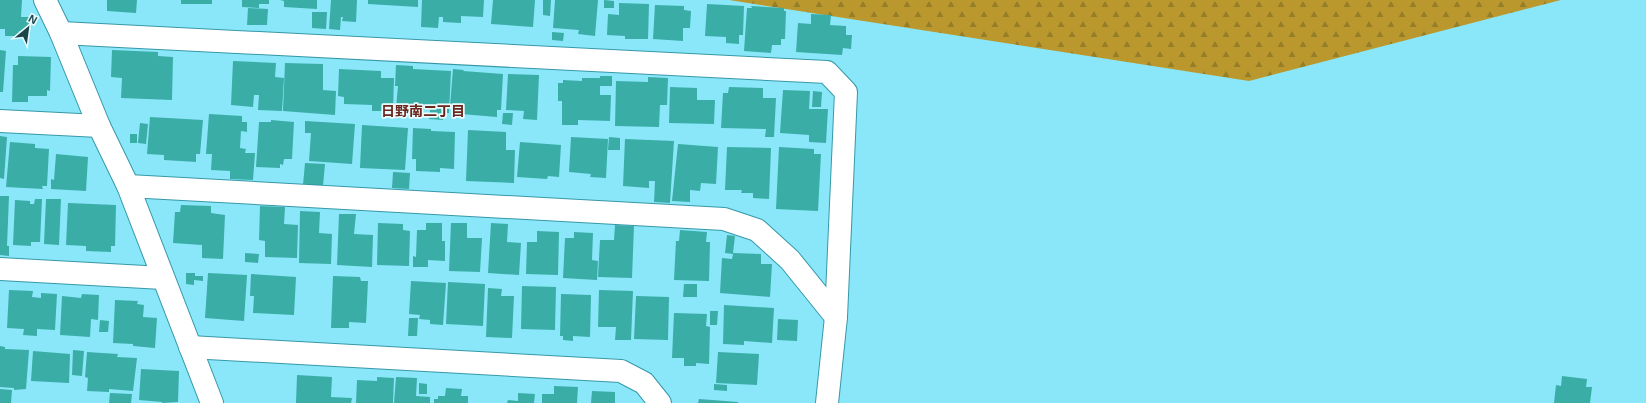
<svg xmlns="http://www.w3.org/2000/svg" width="1646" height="403" font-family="Helvetica,'Noto Sans JP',sans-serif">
  <defs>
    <pattern id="forest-firs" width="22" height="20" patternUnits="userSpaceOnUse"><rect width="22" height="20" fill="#ba982d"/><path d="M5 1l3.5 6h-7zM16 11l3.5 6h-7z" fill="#967e28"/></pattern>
  </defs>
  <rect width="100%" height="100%" fill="#8ae7f9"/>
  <polygon fill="url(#forest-firs)" points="729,0 1561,0 1249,81"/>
  <g fill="#3aada7">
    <polygon points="0,0 22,0 21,17 29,17 29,31 19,31 18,36 5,36 5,29 0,29"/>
    <polygon points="107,0 137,0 136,13 107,11"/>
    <rect x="181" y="0" width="31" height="4"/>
    <polygon points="242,0 269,0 269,4 259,4 259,8 242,7"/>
    <polygon points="280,0 317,0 317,9 284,7 284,1"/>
    <polygon points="331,0 357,0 356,22 342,21 343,17 341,17 340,30 329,29"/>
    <polygon points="368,0 418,0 418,7 368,4"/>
    <polygon points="422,0 484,0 483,17 461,16 461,23 443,22 443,17 439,17 438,28 421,27"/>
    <polygon points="493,0 535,0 533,27 491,24"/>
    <polygon points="543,0 551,0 550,16 543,15"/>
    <polygon points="555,0 598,0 595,36 578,34 579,30 553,28"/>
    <polygon points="604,0 614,1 614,8 604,8"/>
    <polygon points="619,3 649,4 648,39 625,39 625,36 607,35 608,14 619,15"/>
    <polygon points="707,4 744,6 743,35 739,35 739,44 726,43 726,37 705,36"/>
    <polygon points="655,5 684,6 684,10 691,11 690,28 683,28 683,41 653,39"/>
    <polygon points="751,6 784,8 784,11 786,11 785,39 781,39 781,45 772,45 771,53 744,51 747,8 752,8"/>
    <polygon points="248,8 268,9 267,25 247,25"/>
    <polygon points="312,12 327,12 326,29 312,28"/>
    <polygon points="811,14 831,15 830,25 846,26 846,35 852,35 851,49 843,48 842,55 796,52 798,23 811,24"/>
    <polygon points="552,32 564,33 563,41 552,40"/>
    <polygon points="0,50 6,51 3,92 0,92"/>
    <polygon points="112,50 158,52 158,56 173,57 172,100 121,98 122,78 111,77"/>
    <polygon points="18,56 51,57 50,91 47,90 47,96 28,96 28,102 12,102 13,65 18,65"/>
    <polygon points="233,61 276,63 275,77 284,78 282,111 258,110 259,95 254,95 253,107 231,105"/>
    <polygon points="285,63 323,64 323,90 336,91 335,115 283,111"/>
    <polygon points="396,65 413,66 413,69 451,71 449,113 443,113 443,120 429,119 430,110 396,108 398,86 395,86"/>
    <polygon points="339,69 381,71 381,78 394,78 393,111 372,111 372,105 344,104 344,97 338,96"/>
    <polygon points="453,69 464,70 463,71 503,74 501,110 497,110 497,117 461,114 461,107 450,106"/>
    <polygon points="508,74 539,75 537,120 523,119 524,111 506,110"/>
    <polygon points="600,76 612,76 612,86 600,86 600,95 611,95 610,121 578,120 578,125 562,125 562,101 558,101 558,83 563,83 563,80 582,81 582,78 600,78"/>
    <polygon points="648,77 668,78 667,105 660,105 659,127 615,126 616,81 648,82"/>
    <polygon points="670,87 697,88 697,100 715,100 714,124 669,123"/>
    <polygon points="729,87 763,88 763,98 776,98 774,137 765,137 766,129 721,128 723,93 728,93"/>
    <polygon points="783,90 810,91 809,109 828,109 826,143 809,142 809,135 780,133"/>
    <polygon points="813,91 822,92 821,107 812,107"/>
    <polygon points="503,113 513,113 512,125 502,124"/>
    <polygon points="209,114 242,116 242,122 247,122 247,132 241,131 240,148 246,149 245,153 255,153 253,180 230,179 230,171 211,170 212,154 206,154"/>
    <polygon points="150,117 203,120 200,154 196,154 196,162 164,160 164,155 147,154"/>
    <polygon points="271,120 294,122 292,159 284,159 283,165 280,164 280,168 256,167 259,122 271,122"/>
    <polygon points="305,121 355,124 352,164 309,161 311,133 305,133"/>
    <polygon points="140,123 148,124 146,144 138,143"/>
    <polygon points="362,125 408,128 405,170 360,168"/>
    <polygon points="413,128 431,129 431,131 455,132 454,169 440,168 440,172 416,171 416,159 412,159"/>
    <polygon points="468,130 506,132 506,150 515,150 514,183 466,181"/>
    <rect x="130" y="134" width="7" height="9"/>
    <polygon points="0,136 7,137 4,179 0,178"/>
    <polygon points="571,137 608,139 606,178 590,177 591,174 569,172"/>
    <polygon points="609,137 620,138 620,150 608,150"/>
    <polygon points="625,139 674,141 670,203 654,202 655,181 649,181 649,188 623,186"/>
    <polygon points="10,142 35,144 35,148 49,149 47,186 42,186 43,189 6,187"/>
    <polygon points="520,142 561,145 559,177 548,176 547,179 517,177"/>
    <polygon points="678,144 718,147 716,184 701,183 700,191 690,190 690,202 672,201"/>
    <polygon points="727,147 771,148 769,199 753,198 753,193 741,193 742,190 725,190"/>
    <polygon points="779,147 814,149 814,154 821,154 818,211 776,209"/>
    <polygon points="56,154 88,157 86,191 51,189 51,179 54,180"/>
    <polygon points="305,163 325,164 323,186 303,185"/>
    <polygon points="393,172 410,173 409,189 392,188"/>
    <polygon points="0,196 9,196 7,246 9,246 9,256 0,255"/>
    <polygon points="35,199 42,199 40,242 31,242 31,246 13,245 15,200 30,201 30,204 34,204"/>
    <polygon points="46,199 61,199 59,245 44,244"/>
    <polygon points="68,203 116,205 115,246 111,246 111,252 86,251 86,246 66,245"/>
    <polygon points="181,205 211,206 211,213 225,215 223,259 202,258 202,245 173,243 175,212 180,212"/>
    <polygon points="260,206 285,207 284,224 298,225 297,258 265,257 265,241 259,240"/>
    <polygon points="300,211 320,212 319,233 332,234 331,264 299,263"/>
    <polygon points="339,214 356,214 354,234 373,235 372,267 337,265"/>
    <polygon points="378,223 403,224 403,230 410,231 409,266 377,265"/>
    <polygon points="426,223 442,223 442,241 445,241 445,261 428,260 428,267 413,267 413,256 416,257 417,230 426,230"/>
    <polygon points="451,223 467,223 467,238 482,238 480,272 449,271"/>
    <polygon points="491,223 508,224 507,242 521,243 519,275 488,273"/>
    <polygon points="615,225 634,226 632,278 598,277 600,240 614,240"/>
    <polygon points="680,230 707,232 706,242 710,242 709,281 674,280 676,241 679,241"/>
    <polygon points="537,231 559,232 558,275 526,274 527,242 537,242"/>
    <polygon points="574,232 593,233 592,260 598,261 597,280 563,278 565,238 574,238"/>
    <polygon points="727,235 735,236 733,253 761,254 761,264 772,264 770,297 720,293 722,258 732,259 733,254 725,253"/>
    <polygon points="245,253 259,254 258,263 245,262"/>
    <polygon points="186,273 195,273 195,276 203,276 203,281 194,280 194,285 186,284"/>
    <polygon points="208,273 247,275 244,321 205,318"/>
    <polygon points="251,274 296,277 294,315 253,313 254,296 250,296"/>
    <polygon points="333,276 360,277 361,281 368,281 366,323 349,322 349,328 331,328"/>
    <polygon points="411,281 446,283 443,325 430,324 430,320 419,319 420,315 409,314"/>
    <polygon points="448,282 485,284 483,326 446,324"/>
    <polygon points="684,284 697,284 697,297 683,297"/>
    <polygon points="522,286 556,287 555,330 521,329"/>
    <polygon points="488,288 502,289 501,296 514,296 512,338 486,337"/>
    <polygon points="9,290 33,291 32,297 41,298 41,293 57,294 55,330 37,329 37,336 23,335 24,329 7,328"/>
    <polygon points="599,290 633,291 631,340 615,340 616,327 598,327"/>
    <polygon points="82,294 99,295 98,320 91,319 90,337 60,335 62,296 81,298"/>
    <polygon points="561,294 591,295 590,337 573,336 573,341 563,340 563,336 560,336"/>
    <polygon points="636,296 669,297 668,340 634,339"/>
    <polygon points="115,300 138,301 137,304 144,305 143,317 157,318 155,348 133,346 133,344 113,343"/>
    <polygon points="724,305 774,308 772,343 744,341 744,345 723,344"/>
    <polygon points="710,311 718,311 717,325 710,325"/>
    <polygon points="674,313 707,314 706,326 710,327 709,364 696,363 696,366 684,366 684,358 672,358"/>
    <polygon points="409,318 418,318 417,336 408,336"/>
    <polygon points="778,319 798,320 797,341 777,340"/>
    <polygon points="100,320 109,321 108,332 99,332"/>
    <polygon points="0,346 5,347 5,349 29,350 26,389 14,390 14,388 0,387"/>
    <polygon points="73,350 84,351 82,376 72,375"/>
    <polygon points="33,351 70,354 69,383 31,381"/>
    <polygon points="87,352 118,354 117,357 137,358 133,391 109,389 109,392 87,391 88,378 85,377"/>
    <polygon points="718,352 759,354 757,385 716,383"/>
    <polygon points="141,369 179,371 178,402 162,403 162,402 139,400"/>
    <polygon points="297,375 332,377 331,397 352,398 351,403 296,403"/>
    <polygon points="1562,376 1587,379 1586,387 1592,387 1590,403 1554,403 1556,385 1561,386"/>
    <polygon points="377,377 394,378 393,403 356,403 357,380 377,381"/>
    <polygon points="396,377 417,378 416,396 430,397 430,403 394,403"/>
    <polygon points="419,383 427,384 427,394 419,394"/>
    <polygon points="714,384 727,385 727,391 714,390"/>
    <polygon points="554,386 578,387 577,403 542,403 542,394 554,394"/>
    <polygon points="446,388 462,389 461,396 468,396 468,403 434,403 434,399 438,399 438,396 445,396"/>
    <polygon points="0,389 12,390 11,403 0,403"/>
    <polygon points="592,391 615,392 615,403 591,403"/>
    <polygon points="110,393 132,394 131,403 109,403"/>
    <polygon points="518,393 535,394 534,403 507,403 508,400 518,401"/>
    <polygon points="699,399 738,402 738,403 698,403"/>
  </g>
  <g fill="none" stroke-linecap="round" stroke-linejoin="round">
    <defs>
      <g id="minor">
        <polyline points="45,0 61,33 99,126 128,186 212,403"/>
        <polyline points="61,33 827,72 846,92 836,317 827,403"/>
        <polyline points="0,121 99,126"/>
        <polyline points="128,186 724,219 757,230 790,260 836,317"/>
        <polyline points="0,269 163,278"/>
        <polyline points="190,347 621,371 644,383 660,403"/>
      </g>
    </defs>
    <use href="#minor" stroke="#3698a8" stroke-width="24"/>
    <use href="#minor" stroke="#fff" stroke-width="22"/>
  </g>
  <g text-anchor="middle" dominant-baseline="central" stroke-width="3.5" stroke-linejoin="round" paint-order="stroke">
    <g font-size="14" font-weight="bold" fill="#6c271d" stroke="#eafbfe">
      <text x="423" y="111">日野南二丁目</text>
    </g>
  </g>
  <g transform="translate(28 28) rotate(29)" stroke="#eafbfe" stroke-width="3" paint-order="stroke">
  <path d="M0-3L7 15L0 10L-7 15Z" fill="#1b434a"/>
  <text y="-6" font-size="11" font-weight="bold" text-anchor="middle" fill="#1b434a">N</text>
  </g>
</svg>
